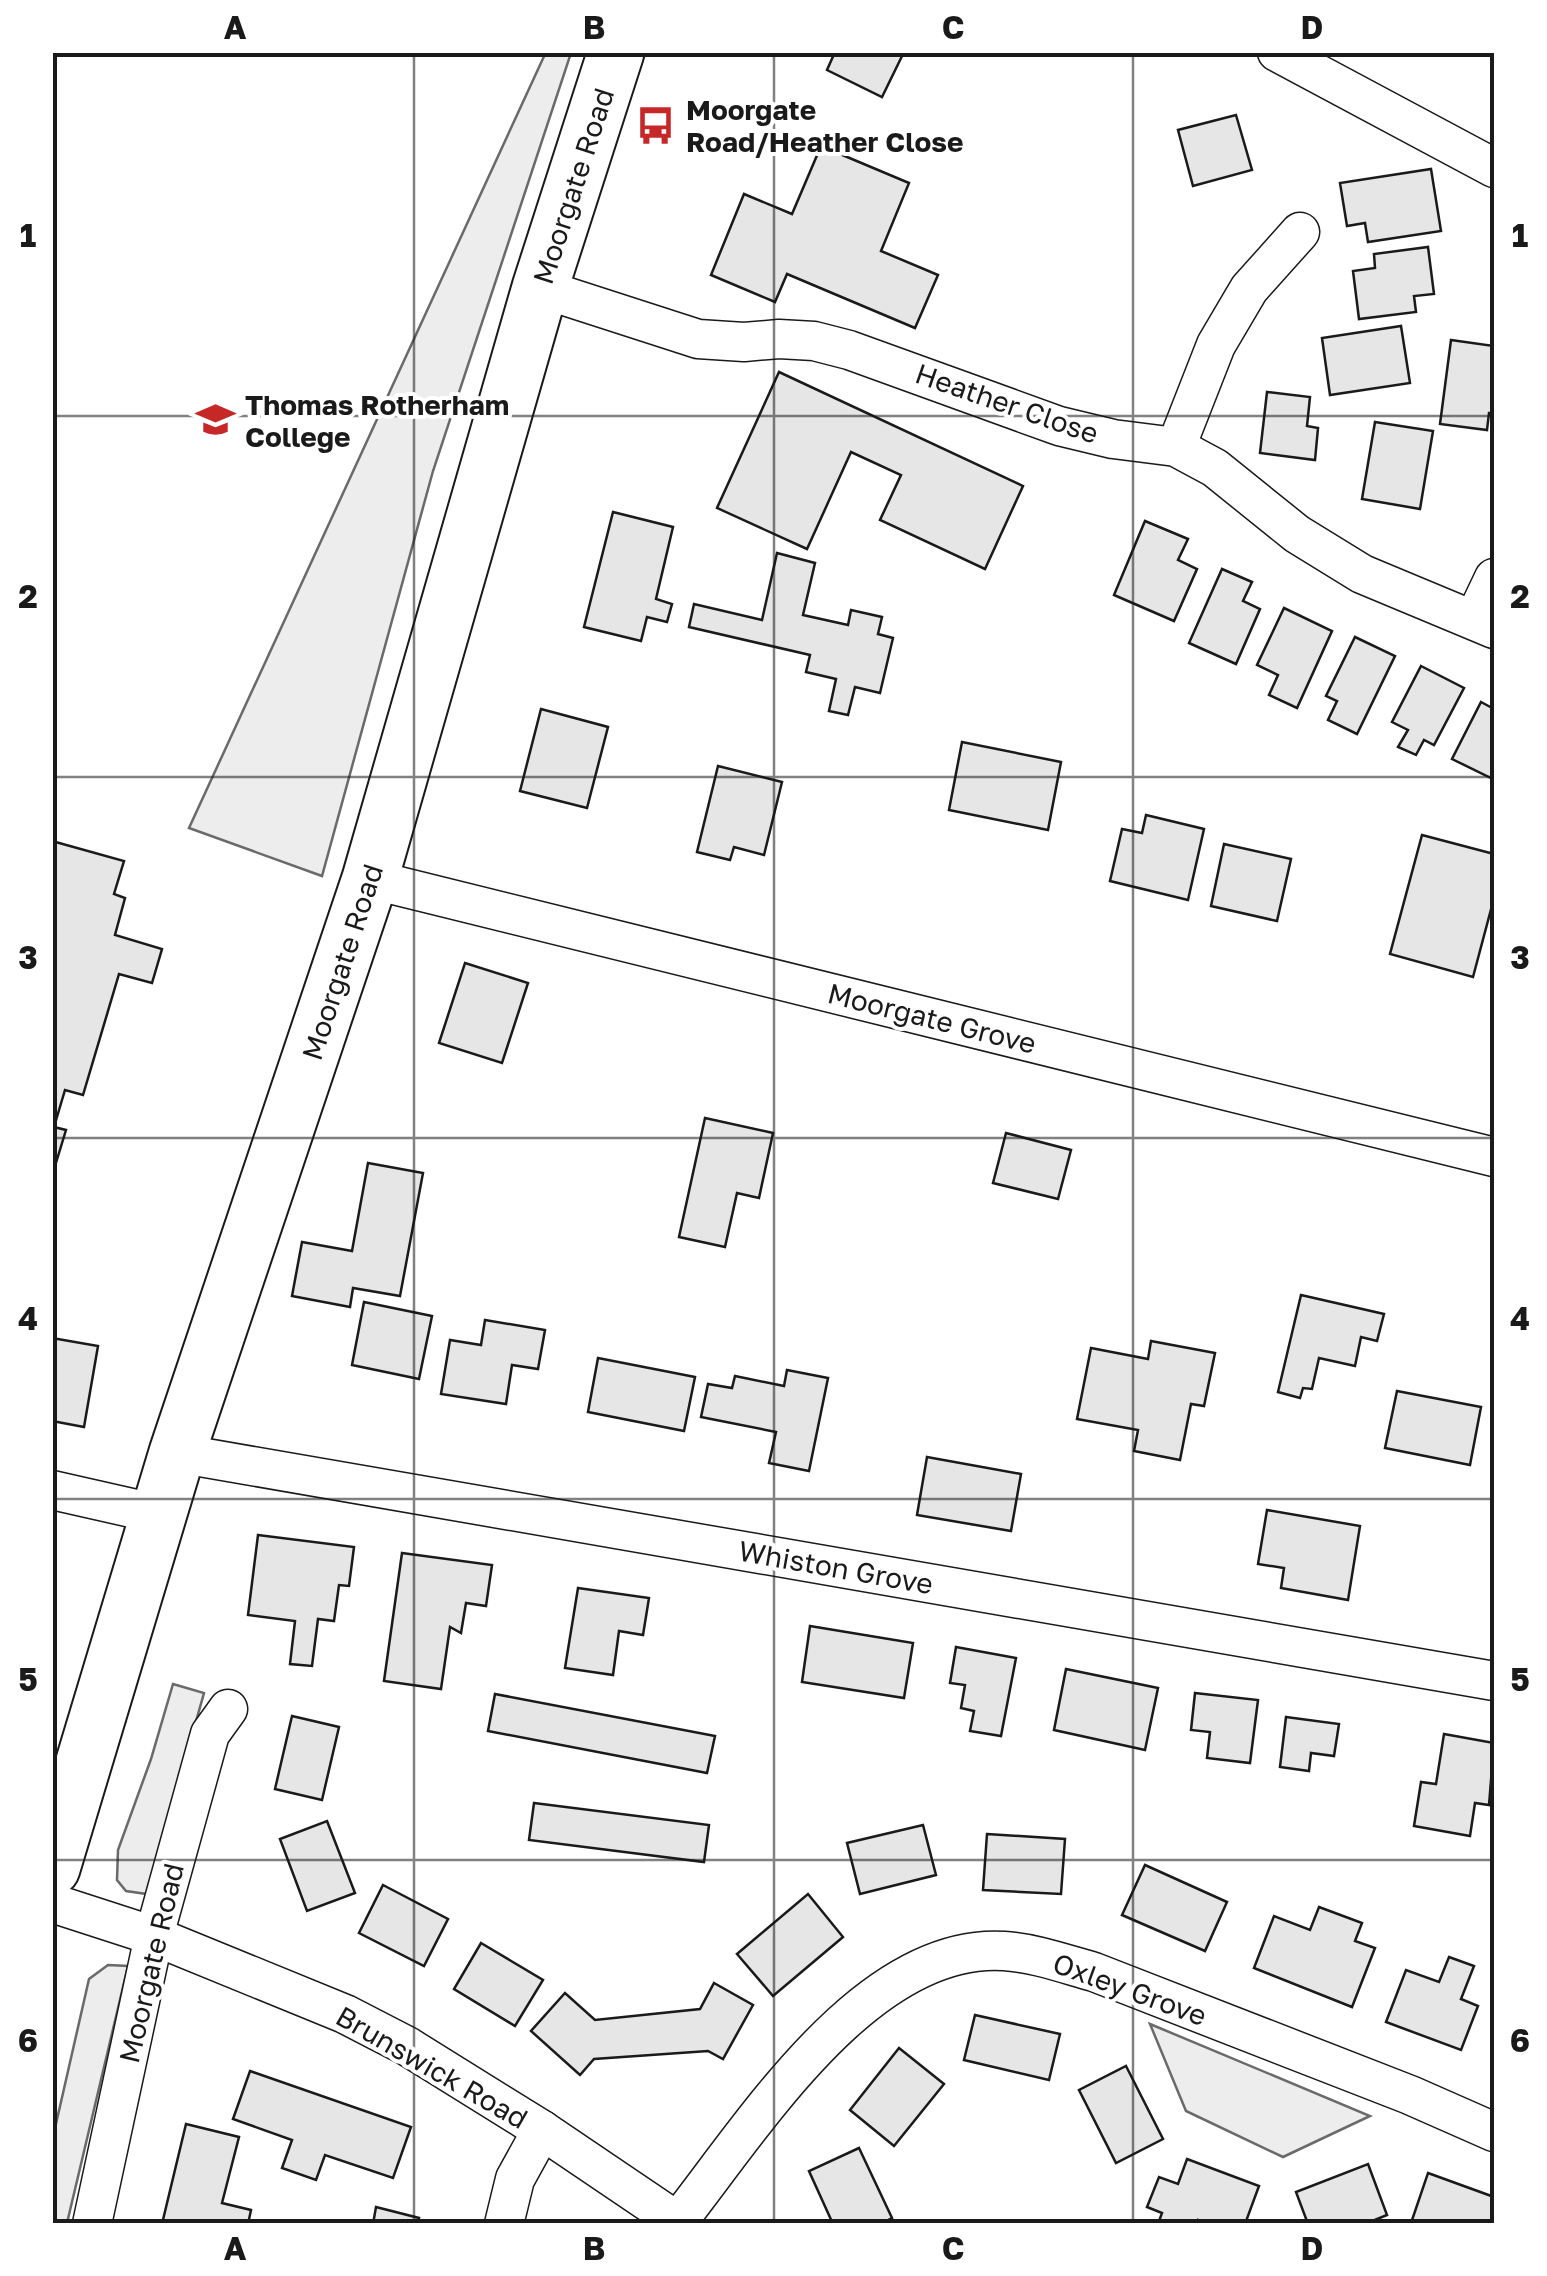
<svg xmlns="http://www.w3.org/2000/svg" width="1547" height="2276" font-family="'Golos Text',sans-serif">
  <rect width="100%" height="100%" fill="#fff"/>
  <g fill="#ededed" stroke="#6a6a6a" stroke-width="2.5">
    <polygon points="546,52 571,53 433,471 322,876 189,828"/>
    <polygon points="173,1684 204,1693 147,1894 126,1891 117,1880 118,1850 151,1759"/>
    <polygon points="108,1965 128,1966 67,2223 53,2223 53,2137 89,1979"/>
    <polygon points="1150,2024 1370,2116 1283,2157 1186,2111"/>
  </g>
  <g fill="#e6e6e6" stroke="#1a1a1a" stroke-width="2.5">
    <polygon points="835,52 904,52 882,97 827,70"/>
    <polygon points="1236,115 1252,170 1193,186 1178,130"/>
    <polygon points="821,146 909,183 881,251 938,275 915,328 787,274 775,302 711,275 744,194 792,214"/>
    <polygon points="1431,169 1441,231 1368,242 1365,223 1347,226 1340,183"/>
    <polygon points="1428,247 1434,294 1414,296 1416,312 1359,319 1353,271 1375,268 1374,254"/>
    <polygon points="1401,326 1410,383 1330,395 1322,338"/>
    <polygon points="1451,340 1494,346 1494,413 1489,413 1487,430 1440,424"/>
    <polygon points="779,372 1023,486 985,569 880,520 901,475 851,452 807,549 717,508"/>
    <polygon points="1267,392 1310,397 1307,426 1318,428 1315,460 1260,453"/>
    <polygon points="1375,422 1433,431 1420,509 1362,499"/>
    <polygon points="613,512 673,527 656,599 672,604 667,622 647,617 641,641 584,627"/>
    <polygon points="1145,521 1188,539 1178,560 1197,569 1174,621 1114,595"/>
    <polygon points="777,553 815,563 803,615 848,625 851,610 882,617 878,634 893,638 880,693 855,687 848,715 829,711 836,679 806,672 810,655 689,627 694,604 762,620"/>
    <polygon points="1222,569 1252,582 1243,601 1260,609 1236,664 1189,643"/>
    <polygon points="1284,608 1332,631 1297,708 1269,695 1278,675 1257,665"/>
    <polygon points="1355,637 1395,656 1357,734 1328,720 1337,701 1326,696"/>
    <polygon points="1421,666 1464,688 1434,745 1424,740 1416,755 1398,747 1408,730 1392,722"/>
    <polygon points="1481,702 1494,709 1493,779 1452,759"/>
    <polygon points="541,709 608,727 587,808 520,791"/>
    <polygon points="962,742 1061,762 1048,830 949,810"/>
    <polygon points="718,766 782,782 764,855 734,847 730,860 697,852"/>
    <polygon points="1146,815 1204,829 1188,900 1110,881 1122,829 1142,833"/>
    <polygon points="1422,835 1494,854 1494,898 1473,977 1390,954"/>
    <polygon points="52,841 124,861 114,894 125,898 115,935 162,949 152,983 119,974 83,1095 65,1090 54,1127 66,1130 52,1176"/>
    <polygon points="1224,844 1291,859 1277,921 1211,906"/>
    <polygon points="465,963 528,983 502,1063 439,1043"/>
    <polygon points="705,1118 773,1133 759,1198 737,1193 725,1247 679,1237"/>
    <polygon points="1006,1133 1071,1150 1058,1199 993,1183"/>
    <polygon points="368,1163 423,1173 400,1296 353,1288 350,1307 292,1296 302,1242 352,1251"/>
    <polygon points="1301,1295 1384,1314 1377,1341 1361,1337 1355,1366 1319,1358 1312,1389 1303,1388 1300,1398 1278,1392"/>
    <polygon points="364,1302 432,1316 419,1379 352,1365"/>
    <polygon points="485,1320 545,1330 538,1369 512,1365 506,1404 441,1394 450,1340 481,1345"/>
    <polygon points="52,1338 98,1346 84,1427 52,1421"/>
    <polygon points="1151,1341 1215,1353 1204,1406 1191,1404 1180,1460 1134,1451 1138,1430 1077,1419 1091,1348 1148,1359"/>
    <polygon points="598,1358 695,1377 684,1431 588,1412"/>
    <polygon points="787,1370 828,1378 809,1471 769,1463 776,1432 701,1417 708,1384 732,1388 735,1376 784,1386"/>
    <polygon points="1397,1391 1481,1407 1470,1465 1385,1448"/>
    <polygon points="927,1457 1021,1474 1011,1531 917,1515"/>
    <polygon points="1267,1510 1360,1526 1348,1600 1281,1588 1284,1568 1258,1564"/>
    <polygon points="258,1535 354,1547 349,1586 339,1585 334,1621 318,1619 312,1666 290,1664 295,1621 248,1615"/>
    <polygon points="402,1553 492,1565 486,1606 466,1603 461,1633 450,1627 441,1689 384,1681"/>
    <polygon points="578,1588 649,1598 643,1635 619,1631 613,1675 565,1668"/>
    <polygon points="810,1626 913,1643 904,1698 802,1682"/>
    <polygon points="956,1647 1016,1658 1001,1736 970,1731 974,1711 961,1708 965,1685 950,1683"/>
    <polygon points="1066,1669 1158,1688 1145,1750 1054,1730"/>
    <polygon points="1195,1693 1258,1700 1250,1763 1207,1758 1210,1732 1191,1730"/>
    <polygon points="495,1694 715,1736 707,1773 488,1731"/>
    <polygon points="292,1716 339,1727 322,1800 275,1789"/>
    <polygon points="1286,1717 1339,1724 1334,1756 1311,1753 1309,1771 1280,1767"/>
    <polygon points="1444,1734 1494,1743 1489,1805 1475,1803 1470,1836 1414,1826 1421,1782 1436,1784"/>
    <polygon points="534,1803 709,1825 704,1862 529,1840"/>
    <polygon points="327,1821 355,1893 307,1911 280,1839"/>
    <polygon points="923,1825 936,1875 860,1894 847,1843"/>
    <polygon points="987,1834 1065,1839 1061,1894 983,1890"/>
    <polygon points="1145,1865 1227,1902 1205,1951 1122,1915"/>
    <polygon points="383,1885 448,1919 424,1966 359,1933"/>
    <polygon points="808,1894 843,1937 773,1996 737,1954"/>
    <polygon points="1319,1907 1362,1923 1355,1941 1375,1948 1352,2007 1254,1968 1274,1916 1310,1930"/>
    <polygon points="481,1943 543,1980 515,2026 454,1989"/>
    <polygon points="1449,1957 1474,1966 1461,1999 1478,2006 1461,2050 1386,2022 1406,1970 1439,1982"/>
    <polygon points="714,1983 753,2005 723,2059 708,2051 594,2059 580,2075 531,2031 565,1993 595,2020 700,2009"/>
    <polygon points="975,2015 1060,2034 1049,2080 964,2060"/>
    <polygon points="899,2048 944,2084 894,2146 850,2110"/>
    <polygon points="1126,2066 1163,2139 1116,2163 1079,2090"/>
    <polygon points="250,2071 411,2127 393,2178 325,2155 316,2180 282,2168 292,2140 233,2119"/>
    <polygon points="186,2124 239,2137 222,2203 251,2210 248,2224 162,2224"/>
    <polygon points="859,2148 892,2218 880,2224 833,2224 809,2171"/>
    <polygon points="1187,2159 1259,2186 1245,2224 1208,2224 1198,2220 1197,2224 1158,2224 1162,2213 1147,2207 1159,2177 1178,2184"/>
    <polygon points="1368,2164 1387,2215 1365,2224 1308,2224 1296,2192"/>
    <polygon points="1428,2173 1494,2197 1494,2224 1411,2223"/>
    <polygon points="376,2207 419,2218 417,2224 373,2224"/>
  </g>
  <g fill="none" stroke-linecap="round" stroke-linejoin="round">
    <defs>
      <g id="minor">
        <polyline points="1277,52 1494,168"/>
        <polyline points="540,288 698,339 744,342 779,339 814,341 849,350 1059,426 1113,439 1176,447 1215,468 1297,534 1362,574 1494,629"/>
        <polyline points="1176,447 1216,345 1249,289 1300,232"/>
        <polyline points="1474,620 1494,578"/>
        <polyline points="370,879 1494,1157"/>
        <polyline points="177,1453 1494,1681"/>
        <polyline points="52,1490 158,1514"/>
        <polyline points="52,1903 154,1936 345,2014 407,2046 542,2130 681,2224"/>
        <path d="M678,2221C753,2126 867,1942 1004,1951C1035,1953 1065,1964 1094,1972L1410,2095L1494,2132"/>
        <polyline points="92,2224 154,1936 210,1734 228,1709"/>
        <polyline points="504,2224 515,2179 542,2130"/>
      </g>
      <polyline id="primary" points="52,1868 177,1453 370,879 540,288 616,52"/>
    </defs>
    <use href="#minor" stroke="#1a1a1a" stroke-width="41"/>
    <use href="#primary" stroke="#1a1a1a" stroke-width="59"/>
    <use href="#minor" stroke="#fff" stroke-width="38"/>
    <use href="#primary" stroke="#fff" stroke-width="55"/>
  </g>
  <path fill="none" stroke="#1a1a1a" stroke-width="2.5" stroke-opacity="0.55" d="M414,52V2224M774,52V2224M1133,52V2224M52,416H1494M52,777H1494M52,1138H1494M52,1499H1494M52,1860H1494"/>
  <defs>
    <symbol id="bus-bare" viewBox="-9 -9 18 18"><path d="M-5-6H5V4H4V6H2V4H-2V6H-4V4H-5ZM-3.5-4V0h7V-4ZM-3.5 1.2v1.5H-2V1.2ZM2 1.2v1.5H3.5V1.2Z" fill="#c62828" stroke="#fff" stroke-width="2.5" paint-order="stroke"/></symbol>
    <symbol id="university-bare" viewBox="-9 -9 18 18"><path d="M0-5L7-2L0 1L-7-2ZM-4 1L0 2.5L4 1V4Q0 6-4 4Z" fill="#c62828" stroke="#fff" stroke-width="2.5" paint-order="stroke"/></symbol>
  </defs>
  <g fill-rule="evenodd">
    <use href="#bus-bare" x="628" y="98" width="55" height="55"/>
    <use href="#university-bare" x="188" y="392" width="55" height="55"/>
  </g>
  <g text-anchor="middle" dominant-baseline="central" stroke-width="8" stroke-linejoin="round" paint-order="stroke">
    <g font-size="28" font-weight="bold" fill="#1a1a1a" stroke="#fff" text-anchor="start">
      <text x="686" y="109">Moorgate<tspan x="686" dy="32">Road/Heather Close</tspan></text>
      <text x="245" y="404">Thomas Rotherham<tspan x="245" dy="32">College</tspan></text>
    </g>
    <g font-size="28" fill="#1a1a1a" stroke="#fff">
      <text transform="translate(573 186) rotate(-72)">Moorgate Road</text>
      <text transform="translate(1007 403) rotate(19)">Heather Close</text>
      <text transform="translate(342 962) rotate(-72)">Moorgate Road</text>
      <text transform="translate(932 1018) rotate(14)">Moorgate Grove</text>
      <text transform="translate(836 1567) rotate(10)">Whiston Grove</text>
      <text transform="translate(151 1963) rotate(-77)">Moorgate Road</text>
      <text transform="translate(1130 1989) rotate(20)">Oxley Grove</text>
      <text transform="translate(432 2067) rotate(30)">Brunswick Road</text>
    </g>
  </g>
  <rect width="1547" height="2276" fill="none" stroke="#ffffff" stroke-width="110"/>
  <rect x="55" y="55" width="1437" height="2166" fill="none" stroke="#1a1a1a" stroke-width="4"/>
  <g font-size="32" text-anchor="middle" font-weight="bold" fill="#1a1a1a">
    <text x="235" y="39">A</text>
    <text x="594" y="39">B</text>
    <text x="953" y="39">C</text>
    <text x="1312" y="39">D</text>
    <text x="28" y="247">1</text>
    <text x="1520" y="247">1</text>
    <text x="28" y="608">2</text>
    <text x="1520" y="608">2</text>
    <text x="28" y="969">3</text>
    <text x="1520" y="969">3</text>
    <text x="28" y="1330">4</text>
    <text x="1520" y="1330">4</text>
    <text x="28" y="1691">5</text>
    <text x="1520" y="1691">5</text>
    <text x="28" y="2052">6</text>
    <text x="1520" y="2052">6</text>
    <text x="235" y="2260">A</text>
    <text x="594" y="2260">B</text>
    <text x="953" y="2260">C</text>
    <text x="1312" y="2260">D</text>
  </g>
</svg>
